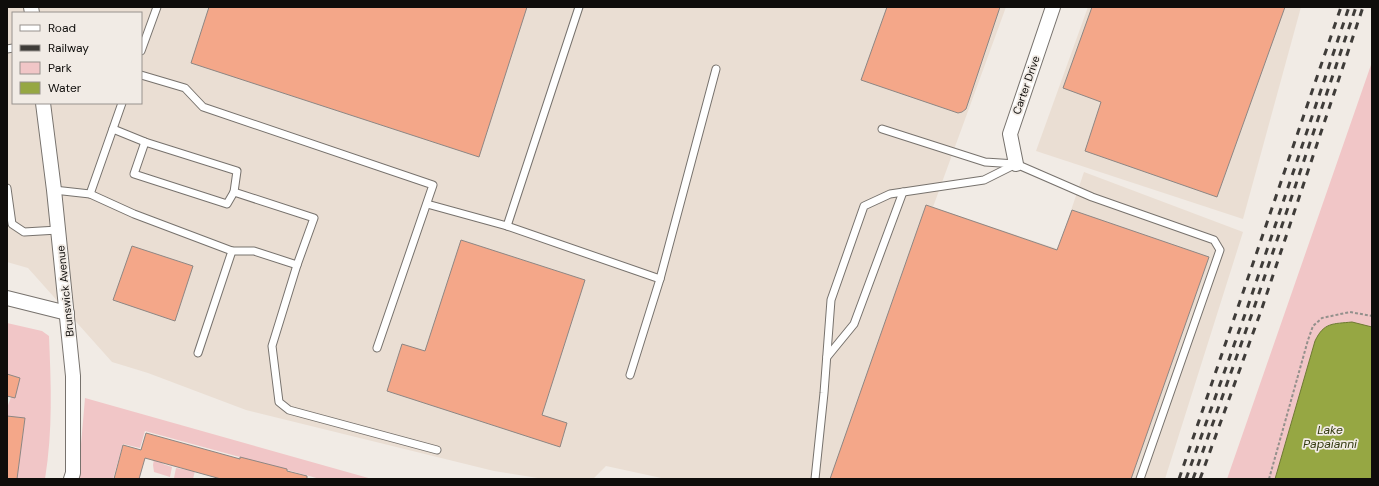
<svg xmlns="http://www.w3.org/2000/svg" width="1379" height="486" font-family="'DM Sans',sans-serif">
  <rect width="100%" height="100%" fill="#f1ebe5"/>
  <g fill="#eaded3" fill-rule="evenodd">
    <path d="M7,7H1006L933,207L1058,249L1084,172L1243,232L1165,479H666L606,466L593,479H544L494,471L246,410L148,373L112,362L28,268L7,262ZM13,13H141V103H13Z"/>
    <polygon points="1088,7 1301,7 1243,219 1036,151"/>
  </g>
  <g fill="#f1c6c7">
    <path d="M1372,62V327C1349,322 1327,316 1315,341L1275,479H1227Z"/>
    <path d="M7,323L42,331L49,336C51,384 53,430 45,479H17L25,419L7,416V408L11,397L15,398L20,378L7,374Z"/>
    <polygon points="85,398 372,479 320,479 145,431 140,448 123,444 113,479 78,479"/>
    <polygon points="154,459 162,462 163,464 172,467 170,477 154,472 153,465"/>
    <polygon points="176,468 195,471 193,479 179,479 174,478"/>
  </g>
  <path fill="#96a743" stroke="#6e7932" d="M1352,322L1372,327V479H1275L1315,341C1324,322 1333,324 1352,322Z"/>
  <g fill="#f4a789" stroke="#8d8683">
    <polygon points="209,7 527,7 479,157 191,63"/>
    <polygon points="887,7 1000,7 966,109 962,112 958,113 861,80"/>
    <polygon points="1092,7 1285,7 1217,197 1085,151 1101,102 1063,88"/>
    <polygon points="926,205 1057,250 1072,210 1209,257 1131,479 830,479"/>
    <polygon points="461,240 585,280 542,415 567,423 560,447 387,391 402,344 425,351"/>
    <polygon points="132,246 193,266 175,321 113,300"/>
    <polygon points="7,374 20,378 15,398 7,396"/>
    <polygon points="7,416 25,418 17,479 7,479"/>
    <polygon points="146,433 240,459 240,457 287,469 287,471 307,476 307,479 221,479 145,458 139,479 114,479 123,445 141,450"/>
  </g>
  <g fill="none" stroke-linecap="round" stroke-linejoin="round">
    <defs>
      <g id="service">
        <polyline points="7,49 13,48"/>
        <polyline points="141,51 157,7"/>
        <polyline points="141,75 185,88 203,107 433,185 377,348"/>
        <polyline points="113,129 145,142 237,171 234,192 314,218 297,265"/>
        <polyline points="882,129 985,162 1016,164 1092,197 1214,240 1220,250 1140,479"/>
        <polyline points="145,142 134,174 227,204 234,192"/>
        <polyline points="7,188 12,224 24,232 58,230"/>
        <polyline points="54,190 90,194 134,214 232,251 198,353"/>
        <polyline points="90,194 122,103"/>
        <polyline points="427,204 507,226 579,7"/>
        <polyline points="507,226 660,279 630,375"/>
        <polyline points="232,251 254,251 297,265 272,346 279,402 289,410 437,450"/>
        <polyline points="660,279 716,69"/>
        <polyline points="827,357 854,324 903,192"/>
        <polyline points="815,479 824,393 831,300 864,206 890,194 984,180 1014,165"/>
      </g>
      <g id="minor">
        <polyline points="31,7 32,13"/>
        <polyline points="43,103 54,190 73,376 73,473 71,479"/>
        <polyline points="1016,164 1010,134 1053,7"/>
        <polyline points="7,298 67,313"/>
      </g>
    </defs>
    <use href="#service" stroke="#77726d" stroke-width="9"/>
    <use href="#minor" stroke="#77726d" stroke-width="16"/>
    <polyline stroke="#94908c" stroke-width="2" stroke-dasharray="3 2" stroke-linecap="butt" points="1269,479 1308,340 1313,326 1322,318 1350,312 1372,316"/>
    <use href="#service" stroke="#fff" stroke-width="7"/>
    <use href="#minor" stroke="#fff" stroke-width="14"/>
    <g stroke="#3f3c39" stroke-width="3" stroke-dasharray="7 7" stroke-linecap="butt">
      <polyline points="1179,479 1341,7"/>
      <polyline points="1186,479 1248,306 1349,7"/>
      <polyline points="1193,479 1254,308 1356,7"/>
      <polyline points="1200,479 1261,311 1363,7"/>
    </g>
  </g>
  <g text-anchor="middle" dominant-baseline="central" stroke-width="3.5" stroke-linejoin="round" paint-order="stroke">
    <g font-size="11" fill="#0f0d0b" stroke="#f1ebe5">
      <text transform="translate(1026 85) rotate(-71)">Carter Drive</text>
      <text transform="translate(65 291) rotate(-96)">Brunswick Avenue</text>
    </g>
    <g font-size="12" font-style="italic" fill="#333a10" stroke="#f1ebe5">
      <text x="1330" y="430">Lake<tspan x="1330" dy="14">Papaianni</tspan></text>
    </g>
  </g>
  <rect width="1379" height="486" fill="none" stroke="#0f0d0b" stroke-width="16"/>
  <rect x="12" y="12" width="130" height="92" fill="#f1ebe5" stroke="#97928e"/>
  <rect x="20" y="25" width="20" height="6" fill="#ffffff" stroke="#97928e"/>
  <text x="48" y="32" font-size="12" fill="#0f0d0b">Road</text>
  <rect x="20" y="45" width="20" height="6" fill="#3f3c39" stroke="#97928e"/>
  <text x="48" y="52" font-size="12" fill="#0f0d0b">Railway</text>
  <rect x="20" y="62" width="20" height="12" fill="#f1c6c7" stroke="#97928e"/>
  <text x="48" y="72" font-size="12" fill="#0f0d0b">Park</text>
  <rect x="20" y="82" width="20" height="12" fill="#96a743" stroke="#97928e"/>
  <text x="48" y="92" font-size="12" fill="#0f0d0b">Water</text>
</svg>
